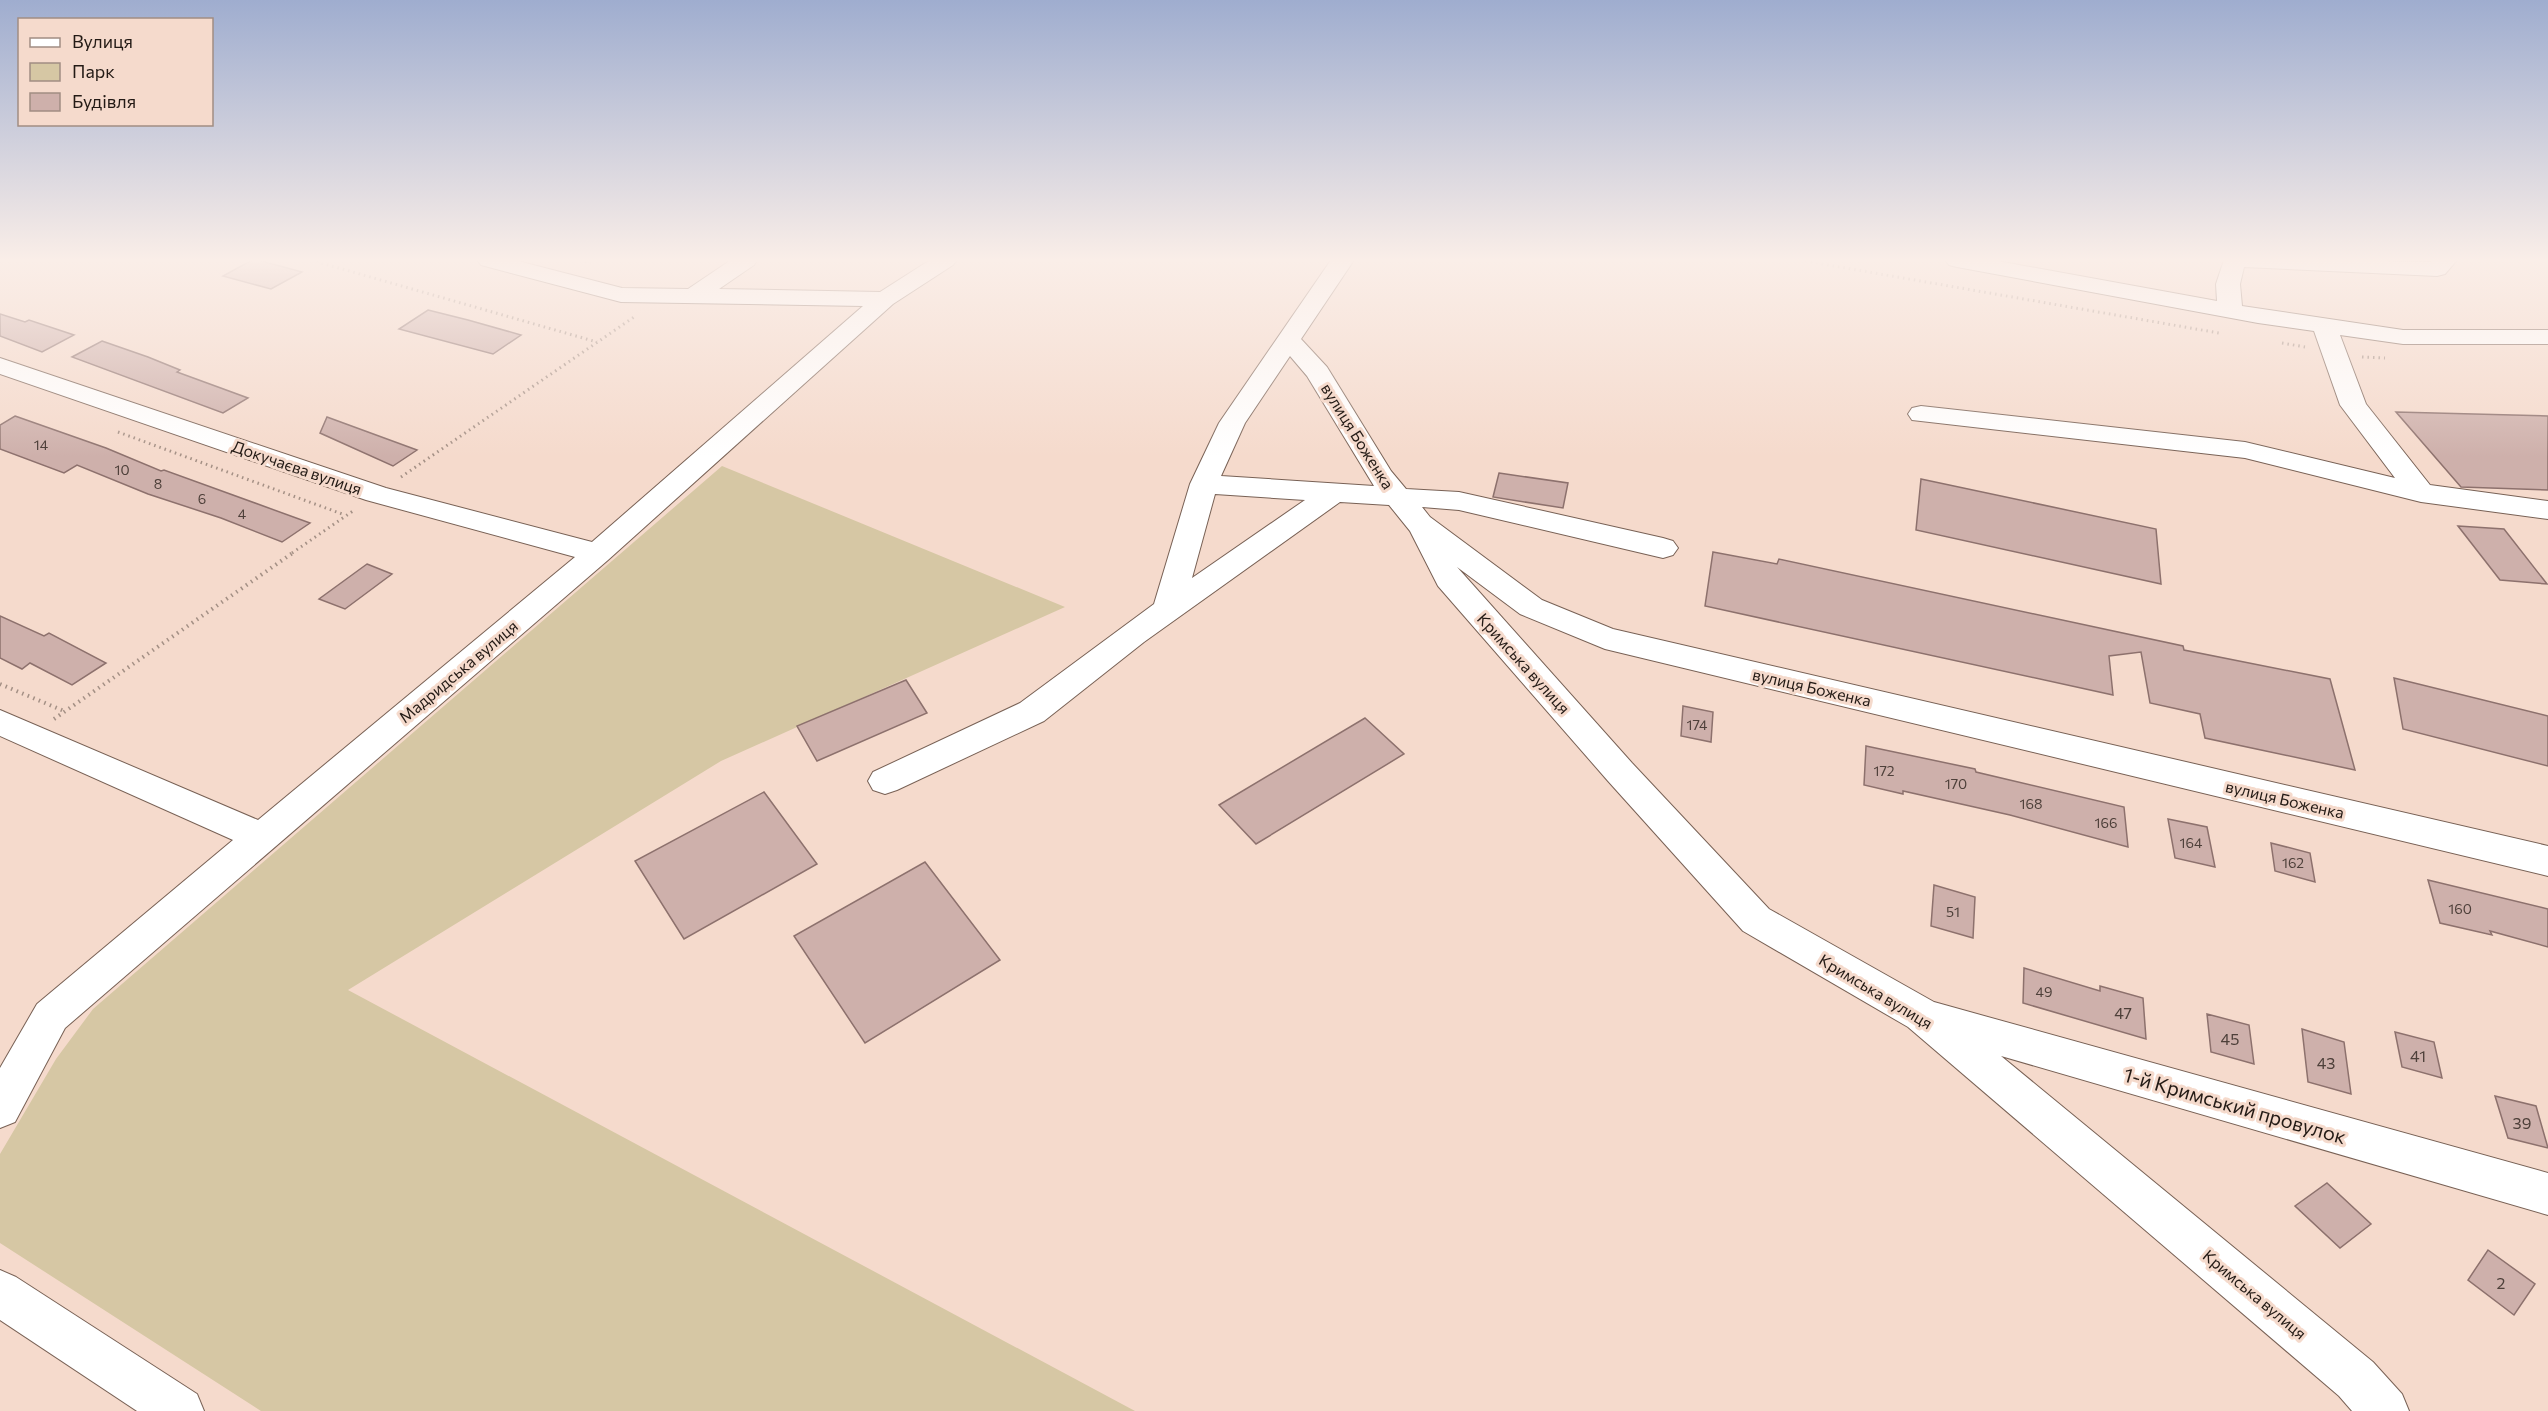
<svg xmlns="http://www.w3.org/2000/svg" width="2548" height="1411" font-family="Commissioner,sans-serif">
  <rect width="100%" height="100%" fill="#f5dacc"/>
  <polygon fill="#d6c7a4" points="722,466 1065,607 721,761 348,990 1135,1411 261,1411 0,1243 0,1154 56,1059 93,1009"/>
  <g fill="#ceb0ab" stroke="#8d716d" stroke-width="1.5">
    <polygon points="252,260 258,260 302,272 271,289 223,276"/>
    <polygon points="428,310 468,320 521,335 493,354 399,329"/>
    <polygon points="0,314 25,322 29,320 74,335 42,352 0,336"/>
    <polygon points="102,341 148,357 180,370 177,372 248,398 223,413 72,357"/>
    <polygon points="2396,412 2548,416 2548,490 2461,487"/>
    <polygon points="15,416 106,448 161,471 164,470 310,523 282,542 221,518 148,494 77,465 64,473 0,449 0,425"/>
    <polygon points="327,417 417,450 393,466 320,433"/>
    <polygon points="1499,473 1568,483 1563,508 1493,497"/>
    <polygon points="1921,479 2156,529 2161,584 1916,530"/>
    <polygon points="2458,526 2504,529 2547,584 2500,580"/>
    <polygon points="1713,552 1777,564 1779,559 2183,646 2184,650 2330,679 2355,770 2205,738 2200,714 2150,703 2141,652 2109,656 2113,695 1705,606"/>
    <polygon points="367,564 392,574 345,609 319,599"/>
    <polygon points="0,616 44,636 49,633 106,663 72,685 30,663 22,669 0,658"/>
    <polygon points="2394,678 2548,716 2548,766 2403,729"/>
    <polygon points="906,680 927,713 817,761 797,726"/>
    <polygon points="1683,706 1713,712 1711,742 1681,736"/>
    <polygon points="1365,718 1404,754 1256,844 1219,805"/>
    <polygon points="1866,746 1975,769 1976,772 2124,807 2128,847 2010,815 1903,791 1903,794 1864,785"/>
    <polygon points="764,792 817,864 684,939 635,861"/>
    <polygon points="2168,819 2207,827 2215,867 2175,858"/>
    <polygon points="2271,843 2310,853 2315,882 2275,871"/>
    <polygon points="925,862 1000,960 865,1043 794,936"/>
    <polygon points="2428,880 2548,909 2548,947 2490,931 2492,935 2440,923"/>
    <polygon points="1934,885 1975,897 1973,938 1931,926"/>
    <polygon points="2024,968 2100,991 2100,986 2143,998 2146,1039 2023,1003"/>
    <polygon points="2207,1014 2249,1025 2254,1064 2211,1052"/>
    <polygon points="2302,1029 2344,1042 2351,1094 2308,1082"/>
    <polygon points="2395,1032 2434,1042 2442,1078 2402,1067"/>
    <polygon points="2495,1096 2536,1106 2548,1148 2508,1138"/>
    <polygon points="2327,1183 2371,1224 2340,1248 2295,1206"/>
    <polygon points="2488,1250 2535,1284 2514,1315 2468,1280"/>
  </g>
  <g fill="none" stroke-linecap="round" stroke-linejoin="round">
    <defs>
      <g id="minor">
        <polygon points="477,260 514,260 622,288 688,289 731,260 757,260 754,265 719,289 880,292 930,260 957,260 953,265 893,304 608,560 65,1028 15,1122 0,1128 0,1068 37,1004 233,840 0,736 0,710 258,820 575,557 366,500 0,374 0,358 386,488 592,542 863,306 621,302 481,265"/>
        <path d="M1331,260H1354L1301,339L1327,367L1391,471L1406,489L1459,492L1663,538L1673,541L1678,548L1673,555L1663,558L1459,510L1422,507L1430,517L1542,600L1613,629L2548,846V876L1605,649L1520,614L1457,567L1632,763L1769,909L1934,1002L2548,1173V1215L2001,1056L2373,1362L2402,1394L2409,1411H2352L2339,1396L1908,1027L1743,931L1608,781L1438,586L1410,531L1389,505L1340,502L1144,642L1044,721L897,790L885,794L873,790L868,781L873,772L1020,703L1154,604L1190,484L1219,423ZM1290,356L1307,376L1374,486L1221,476L1245,423ZM1215,494L1305,500L1192,578Z"/>
        <polygon points="1945,260 1992,260 2217,301 2216,284 2224,260 2431,262 2433,260 2457,260 2445,274 2437,276 2244,267 2240,284 2242,306 2403,330 2548,330 2548,344 2403,344 2340,335 2366,404 2430,485 2548,501 2548,519 2421,502 2245,458 1912,420 1908,414 1912,408 1921,406 2245,442 2395,478 2340,405 2314,331 2258,323 1957,267 1949,265"/>
        <polygon points="0,1270 16,1277 197,1394 204,1411 137,1411 0,1320"/>
      </g>
    </defs>
    <use href="#minor" stroke="#786155" stroke-width="2"/>
    <g stroke="#a49085" stroke-width="3" stroke-dasharray="1.5 4" stroke-linecap="butt">
      <polyline points="311,260 597,342"/>
      <polyline points="580,260 591,263"/>
      <polyline points="1800,260 2219,333"/>
      <polyline points="2282,343 2305,347"/>
      <polyline points="2362,357 2385,358"/>
      <polyline points="118,432 345,515"/>
      <polyline points="401,477 634,317"/>
      <polyline points="292,553 353,511"/>
    </g>
    <g stroke="#a49085" stroke-width="4" stroke-dasharray="1.5 4.5" stroke-linecap="butt">
      <polyline points="0,684 64,711"/>
      <polyline points="54,719 294,552"/>
    </g>
    <use href="#minor" fill="#fff" fill-rule="evenodd"/>
  </g>
  <linearGradient id="sky" x2="0" y2="1"><stop stop-color="#9fadcf"/><stop offset="0.57" stop-color="#faeee8"/><stop offset="1" stop-color="#faeee8" stop-opacity="0"/></linearGradient>
  <rect width="2548" height="457" fill="url(#sky)"/>
  <g text-anchor="middle" dominant-baseline="central" stroke-width="6" stroke-linejoin="round" paint-order="stroke">
    <g font-size="14" fill="#4e403a">
      <text x="41" y="444">14</text>
      <text x="122" y="469">10</text>
      <text x="158" y="483">8</text>
      <text x="202" y="498">6</text>
      <text x="242" y="513">4</text>
      <text x="1697" y="724">174</text>
      <text x="1884" y="770">172</text>
      <text x="1956" y="783">170</text>
      <text x="2031" y="803">168</text>
      <text x="2106" y="822">166</text>
      <text x="2191" y="842">164</text>
      <text x="2293" y="862">162</text>
      <text x="2460" y="908">160</text>
      <text x="1953" y="911">51</text>
      <text x="2044" y="991">49</text>
    </g>
    <g font-size="16" fill="#231a15" stroke="#f5dacc">
      <text transform="translate(1358 436) rotate(58)">вулиця Боженка</text>
      <text transform="translate(297 467) rotate(19)">Докучаєва вулиця</text>
      <text transform="translate(1524 663) rotate(48)">Кримська вулиця</text>
      <text transform="translate(458 671) rotate(-40)">Мадридська вулиця</text>
      <text transform="translate(1812 687) rotate(13)">вулиця Боженка</text>
      <text transform="translate(2285 799) rotate(13)">вулиця Боженка</text>
      <text transform="translate(1876 991) rotate(31)">Кримська вулиця</text>
      <text transform="translate(2255 1294) rotate(40)">Кримська вулиця</text>
    </g>
    <g font-size="16" fill="#4e403a">
      <text x="2123" y="1012">47</text>
      <text x="2230" y="1038">45</text>
      <text x="2418" y="1055">41</text>
      <text x="2326" y="1062">43</text>
      <text x="2522" y="1122">39</text>
      <text x="2501" y="1282">2</text>
    </g>
    <g font-size="20" fill="#231a15" stroke="#f5dacc">
      <text transform="translate(2235 1105) rotate(16)">1-й Кримський провулок</text>
    </g>
  </g>
  <rect x="18" y="18" width="195" height="108" fill="#f5dacc" stroke="#a18d83" stroke-width="1.5"/>
  <rect x="30" y="38" width="30" height="9" fill="#ffffff" stroke="#a18d83" stroke-width="1.5"/>
  <text x="72" y="48" font-size="18" fill="#231a15">Вулиця</text>
  <rect x="30" y="63" width="30" height="18" fill="#d6c7a4" stroke="#a18d83" stroke-width="1.5"/>
  <text x="72" y="78" font-size="18" fill="#231a15">Парк</text>
  <rect x="30" y="93" width="30" height="18" fill="#ceb0ab" stroke="#a18d83" stroke-width="1.5"/>
  <text x="72" y="108" font-size="18" fill="#231a15">Будівля</text>
</svg>
